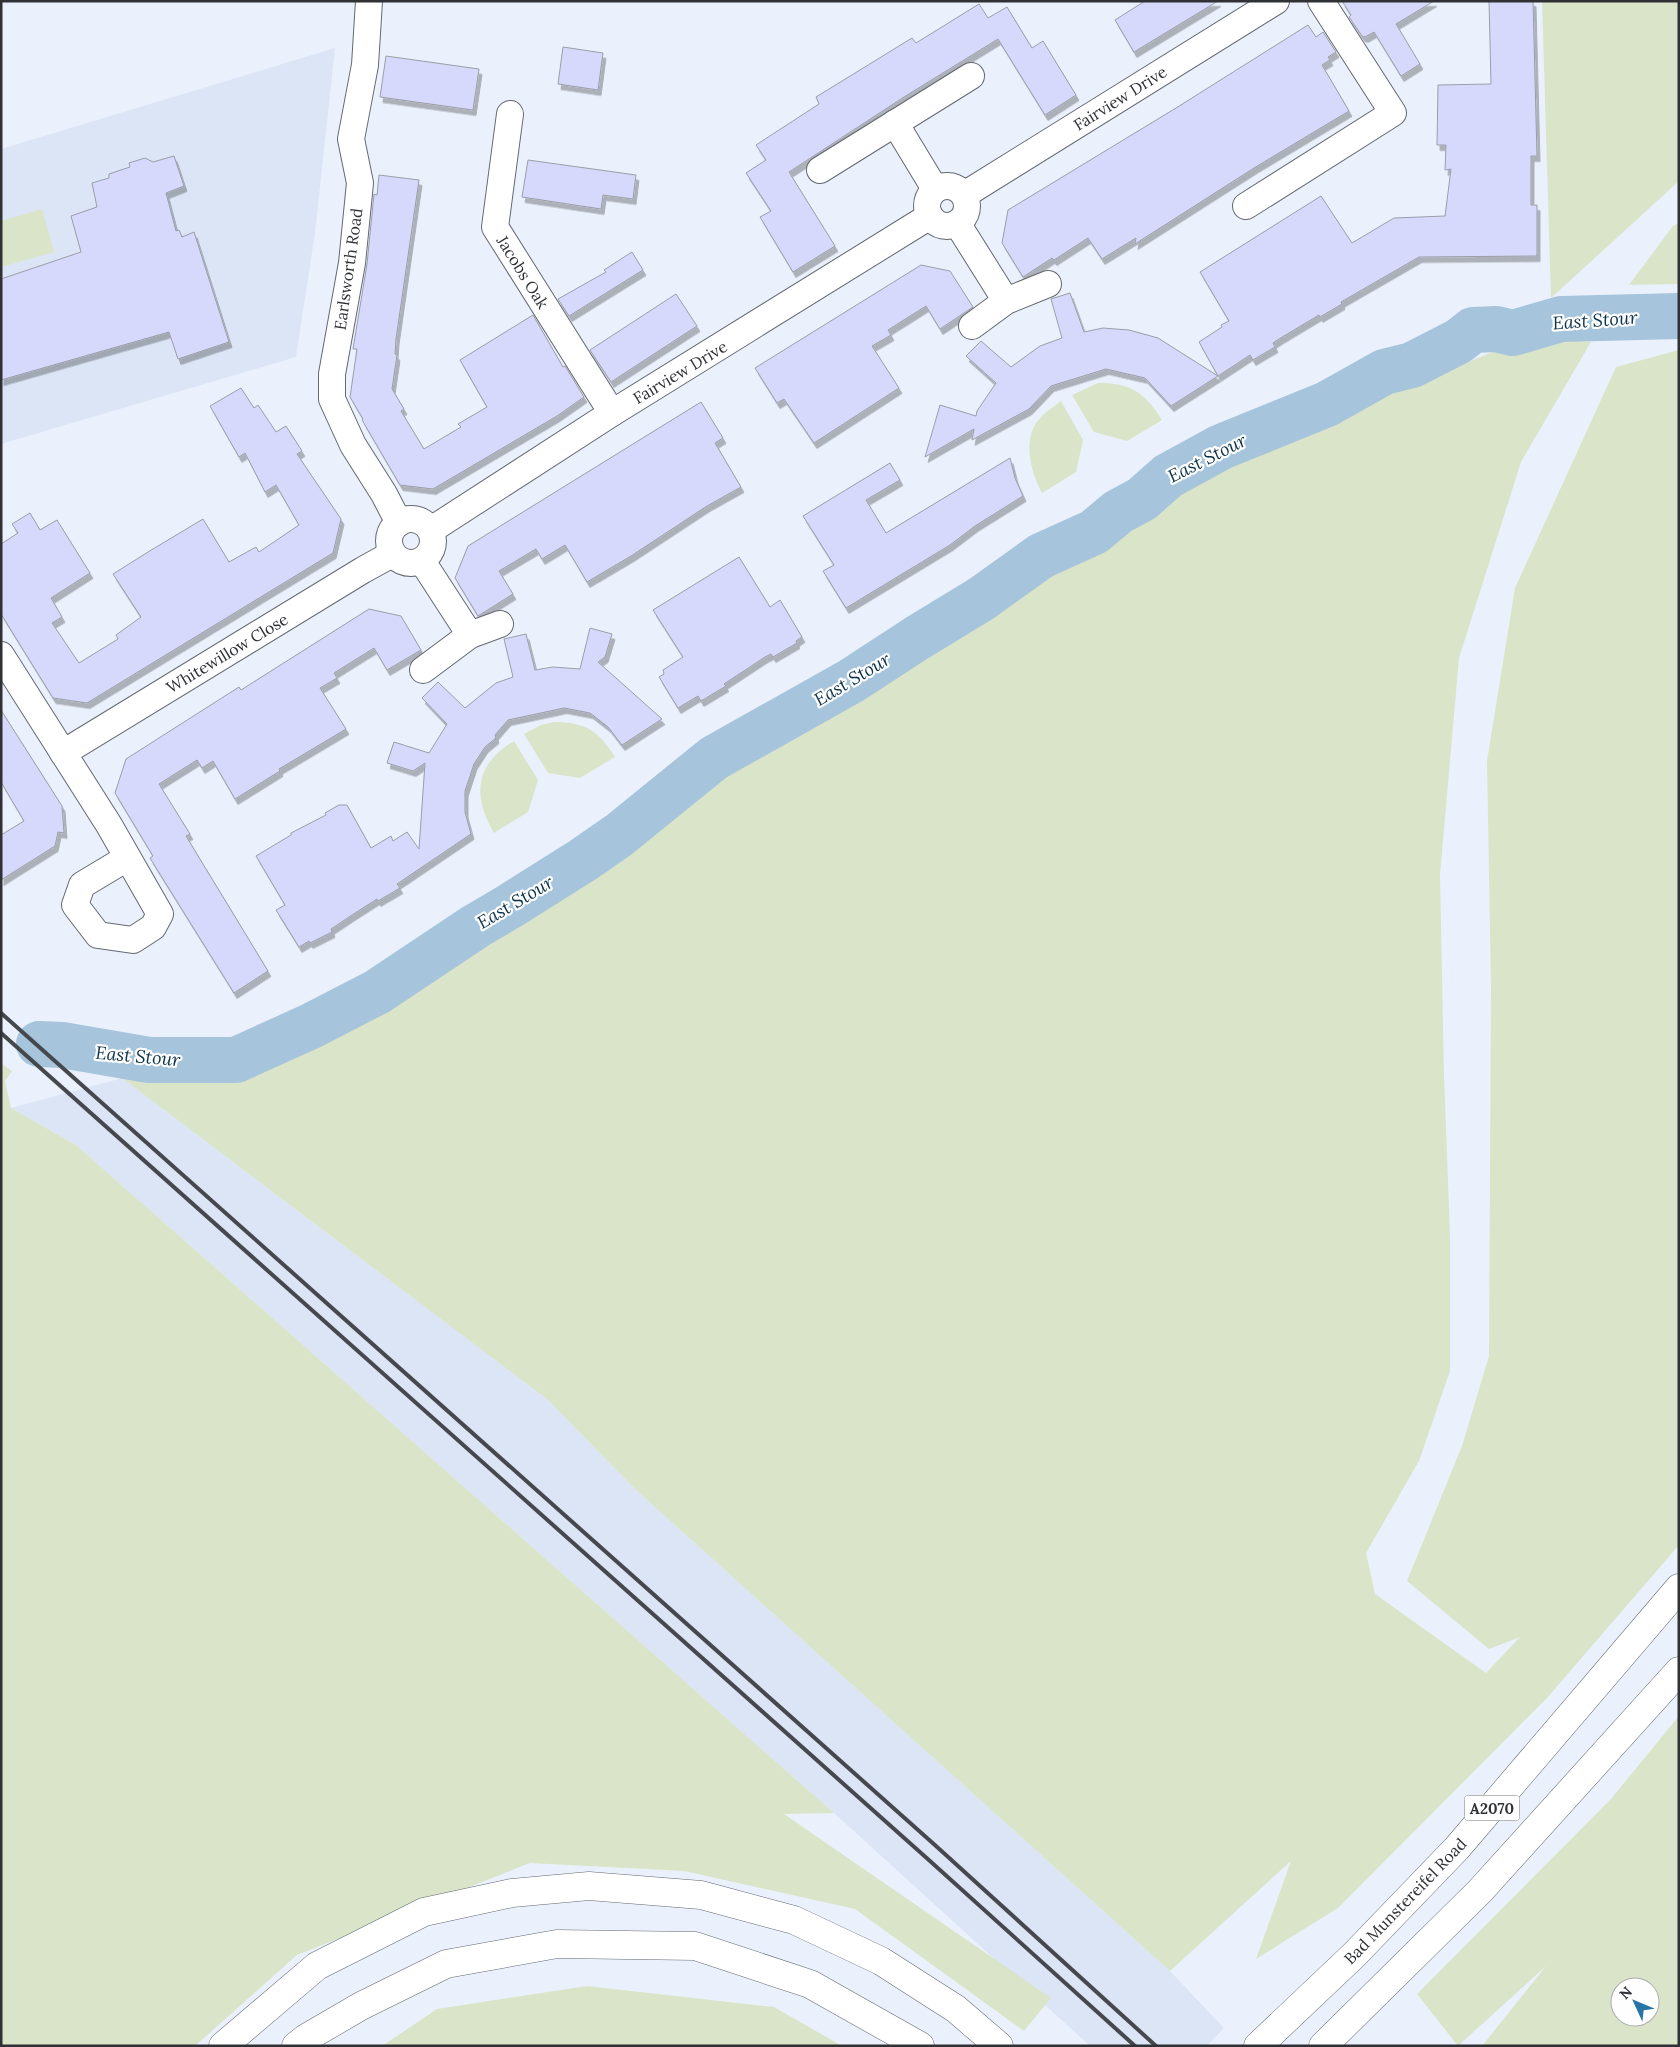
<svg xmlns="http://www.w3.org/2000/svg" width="1680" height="2047" font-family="Lora,serif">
  <defs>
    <filter id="shadow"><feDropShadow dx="3" dy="5.5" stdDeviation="0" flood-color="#0004"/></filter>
  </defs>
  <rect width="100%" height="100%" fill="#ebf1fc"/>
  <g fill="#dbe5f6">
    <polygon points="335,48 315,233 296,357 1,444 1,149"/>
    <polygon points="122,1078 548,1400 636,1490 1170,1971 1224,2028 1207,2046 1090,2046 834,1813 76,1145 11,1108"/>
  </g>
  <g fill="#dae4c8" fill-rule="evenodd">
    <polygon points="1542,1 1679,1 1679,181 1551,298"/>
    <polygon points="42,209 54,252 1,267 1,221"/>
    <polygon points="1679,223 1679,284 1629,285 1673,226"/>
    <polygon points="1527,338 1591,342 1521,462 1459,658 1440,875 1444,1074 1450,1236 1450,1371 1419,1461 1366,1553 1375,1594 1486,1673 1520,1637 1489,1649 1407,1581 1462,1446 1489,1356 1491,988 1487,761 1515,588 1616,367 1679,350 1679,1545 1547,1698 1338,1908 1256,1959 1291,1861 1170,1971 636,1490 548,1400 122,1078 292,1059 676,812 727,765 867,692 1178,488 1249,451"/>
    <path d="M1098,383C1131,383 1144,392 1162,420L1127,441L1094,432L1072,395Z"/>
    <path d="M1061,401L1083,440L1076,472L1042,493C1030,470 1021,436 1042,416C1048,410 1055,406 1061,401Z"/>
    <path d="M554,722C586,722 598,731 615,757L580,778L548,773L524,734L541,725Z"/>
    <path d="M514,741L538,780L528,812L494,833C472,796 475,764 514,741Z"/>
    <polygon points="1,1063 12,1071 5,1081 11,1108 76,1145 834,1813 784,1814 1051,1998 1024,2031 855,1909 684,1871 530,1863 297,1955 195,2046 1,2046"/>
    <path d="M1679,1716V2046H1482L1546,1966L1458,2046L1417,1994L1610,1800ZM1620,1987H1650V2017H1620Z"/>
    <polygon points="587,1986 774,2007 842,2046 382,2046 437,2009"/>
  </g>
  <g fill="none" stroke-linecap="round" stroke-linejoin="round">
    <polyline stroke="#a6c4db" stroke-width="46" points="39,1044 62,1045 149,1060 236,1060 311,1026 377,992 476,926 510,906 583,860 619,835 714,758 851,681 917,638 981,599 1041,556 1094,532 1118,512 1142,499 1168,476 1221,447 1327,404 1384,372 1412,365 1459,341 1473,330 1496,329 1513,333 1561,319 1679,316"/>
  </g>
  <g fill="#d6d9fb" stroke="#9b9da7" filter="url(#shadow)">
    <polygon points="1145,1 1218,1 1134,52 1115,20"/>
    <polygon points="1342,1 1434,1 1396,24 1420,64 1401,76 1374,32 1365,37 1362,36 1349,17 1351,15"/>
    <polygon points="1489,1 1533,1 1537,156 1531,156 1531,205 1537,205 1537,256 1419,257 1341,302 1342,304 1320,317 1319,315 1279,339 1273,343 1275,347 1253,360 1250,355 1218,376 1199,342 1222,327 1221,325 1229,321 1200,272 1321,196 1352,243 1394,218 1445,216 1451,169 1445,170 1446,145 1437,145 1438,85 1491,84"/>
    <polygon points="979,4 988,18 1007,7 1032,48 1043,41 1076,95 1045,115 998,39 904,97 789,172 835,246 793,272 760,217 771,211 746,173 766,160 756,145 819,104 816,97 912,38 916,43"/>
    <polygon points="1308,25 1316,37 1323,32 1336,52 1328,57 1330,60 1322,65 1349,111 1254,168 1135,244 1136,238 1102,259 1088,238 1054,260 1052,258 1023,277 1002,243 1008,210 1176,108"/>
    <polygon points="563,47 603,53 598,90 558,84"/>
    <polygon points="386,56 479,69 473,110 380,97"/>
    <polygon points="174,156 184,186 166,193 176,231 179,230 182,237 194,232 229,342 178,359 169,332 1,380 1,279 81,252 71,216 97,207 92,183 109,178 109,174 130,167 129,163 145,158 153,162"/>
    <polygon points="528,160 636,175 633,199 603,195 601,209 522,197"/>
    <polygon points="379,175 419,180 396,339 395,354 397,355 392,389 404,409 401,411 424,449 461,427 458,424 487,407 460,360 533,315 563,367 565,366 584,397 557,416 433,489 400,485 362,420 363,419 350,397 357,349 353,349 367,264 374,194 377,195"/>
    <polygon points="632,252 643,270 569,316 558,299 606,272 604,270"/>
    <polygon points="921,265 950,271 973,307 940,329 926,306 888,330 891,335 872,346 899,388 814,443 784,399 777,403 755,368"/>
    <polygon points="1070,293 1084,332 1103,328 1129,330 1158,338 1218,376 1171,406 1145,378 1106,369 1051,386 1029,409 972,440 974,429 925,457 940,405 976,416 977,411 996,383 966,356 981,341 1011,367 1040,346 1062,338 1051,299"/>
    <polygon points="676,294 697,326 611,382 590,350"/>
    <polygon points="241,388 254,408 258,405 276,432 286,426 302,451 297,454 341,519 333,553 87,703 53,698 1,614 1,544 18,533 12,524 30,513 40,530 57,520 90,573 51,598 62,617 52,623 79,663 118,639 116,635 141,617 113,574 148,552 203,519 229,562 256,547 259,552 299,525 276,485 265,492 245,453 239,457 210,406"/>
    <polygon points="701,402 723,438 715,443 741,487 707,506 631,556 587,582 565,545 542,559 536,549 499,571 513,594 478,616 455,578 468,546"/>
    <polygon points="1010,458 1015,478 1023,496 975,526 950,545 846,608 823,571 834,565 803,516 890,463 900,480 866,500 886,533"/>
    <polygon points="739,557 770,607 780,600 802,637 796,641 797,643 773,657 771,654 765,657 724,684 726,686 701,701 698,696 678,708 659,677 664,674 663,670 683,657 653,610"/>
    <polygon points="369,609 401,616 421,650 387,670 374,648 334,673 337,678 320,688 346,729 279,769 280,771 235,799 213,761 202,768 197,760 159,784 190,834 186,836 268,971 234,993 158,871 150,858 153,856 115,793 126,759 239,687 241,690"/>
    <polygon points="590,628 612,634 605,657 598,662 662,719 622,745 608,727 590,713 564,708 508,720 495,735 496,738 485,747 474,764 465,791 465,812 471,834 397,884 400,888 378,901 377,899 352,915 331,929 332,932 310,943 309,941 299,947 276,910 285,905 256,856 291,835 291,833 326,815 325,813 339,805 347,805 371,848 391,836 393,841 407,832 419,849 425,763 413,771 387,763 394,742 429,753 447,724 422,698 438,682 465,708 496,683 513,677 504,639 526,634 535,670 553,667 580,669"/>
    <polygon points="1,710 62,806 64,833 58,832 55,846 1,880 1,835 24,821 1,782"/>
  </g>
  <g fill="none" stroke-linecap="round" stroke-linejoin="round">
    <defs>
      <g id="minor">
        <polyline points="369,1 365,65 351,139 360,183 352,263 332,374 332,399 353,445 384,494 399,523"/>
        <polyline points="510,114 495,227 612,413"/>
        <polyline points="895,123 935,189"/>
        <polyline points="820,170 971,76"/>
        <circle cx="947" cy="206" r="20"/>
        <polyline points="964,195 1276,1"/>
        <polyline points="1246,206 1393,113 1321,1"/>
        <polyline points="957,223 1006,301"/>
        <polyline points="972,326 1006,301 1048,284"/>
        <circle cx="411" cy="541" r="22"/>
        <polyline points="431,530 612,413 930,216"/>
        <polyline points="422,561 470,635"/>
        <polyline points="1,655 109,825 160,914 153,927 133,940 98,935 75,905 82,885 127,858"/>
        <polyline points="423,670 470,635 500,624"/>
        <polyline points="63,753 363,570 392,554"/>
      </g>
      <polyline id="primary" points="223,2046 317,1966 424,1912 512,1893 589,1886 701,1895 794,1920 881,1961 956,2009 999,2046"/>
      <g id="trunk">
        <polyline points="296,2046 306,2038 361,2006 446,1964 557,1944 695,1946 810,1984 920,2046"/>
        <polyline points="1258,2046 1354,1955 1457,1848 1679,1588"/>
        <polyline points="1323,2046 1480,1891 1679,1671"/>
      </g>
    </defs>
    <use href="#minor" stroke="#636871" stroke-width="28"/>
    <use href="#primary" stroke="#636871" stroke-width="29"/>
    <use href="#trunk" stroke="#636871" stroke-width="29"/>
    <use href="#minor" stroke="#fff" stroke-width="26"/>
    <use href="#primary" stroke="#fff" stroke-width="28"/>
    <use href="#trunk" stroke="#fff" stroke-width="28"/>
    <g stroke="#45484c" stroke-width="4">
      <polyline points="1,1013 936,1846 1156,2046"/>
      <polyline points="1,1033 930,1861 1135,2046"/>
    </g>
  </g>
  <g text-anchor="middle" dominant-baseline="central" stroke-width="4.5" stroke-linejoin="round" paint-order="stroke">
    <rect fill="#fefefe" stroke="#6d6e71" stroke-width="1" x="1464.5" y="1795.5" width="55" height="25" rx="4"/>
    <g font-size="15" font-weight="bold" fill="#2f3135">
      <text x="1492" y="1808">A2070</text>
    </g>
    <g font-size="16" fill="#2f3135" stroke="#fefefe">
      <text transform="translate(1120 98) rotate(-32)">Fairview Drive</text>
      <text transform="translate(348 269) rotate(-82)">Earlsworth Road</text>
      <text transform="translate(523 272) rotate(58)">Jacobs Oak</text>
      <text transform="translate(680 372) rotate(-31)">Fairview Drive</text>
      <text transform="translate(227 653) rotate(-31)">Whitewillow Close</text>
      <text transform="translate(1405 1901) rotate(-46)">Bad Munstereifel Road</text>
    </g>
    <g font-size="18" font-style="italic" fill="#0c334b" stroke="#fefefe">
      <text transform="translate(1595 320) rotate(-4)">East Stour</text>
      <text transform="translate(1207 458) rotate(-27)">East Stour</text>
      <text transform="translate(852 679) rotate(-31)">East Stour</text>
      <text transform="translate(515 902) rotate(-31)">East Stour</text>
      <text transform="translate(138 1056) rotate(5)">East Stour</text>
    </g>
  </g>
  <rect width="1680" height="2047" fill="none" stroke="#2f3135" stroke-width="5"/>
  <g transform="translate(1635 2002) rotate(314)"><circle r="24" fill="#fefefe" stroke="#abacae"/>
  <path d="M0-4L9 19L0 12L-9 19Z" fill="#2774a6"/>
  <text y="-8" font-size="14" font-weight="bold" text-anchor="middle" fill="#2f3135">N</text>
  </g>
</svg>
